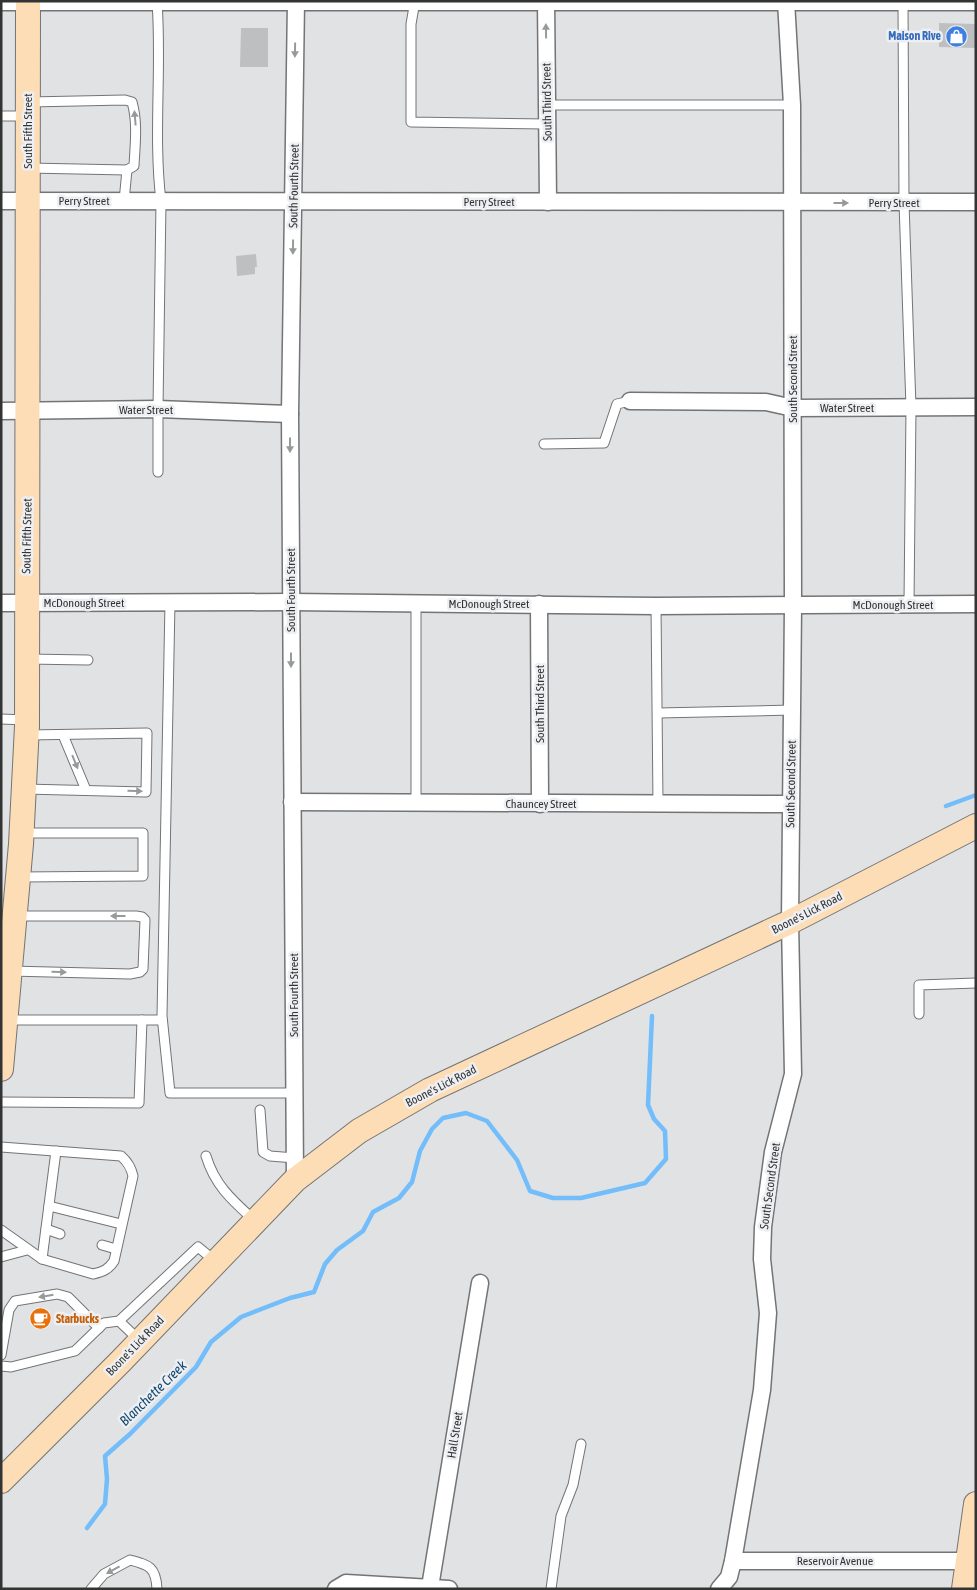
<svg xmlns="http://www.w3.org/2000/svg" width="977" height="1590" font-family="'Asap Condensed',sans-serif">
  <rect width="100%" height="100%" fill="#e1e2e4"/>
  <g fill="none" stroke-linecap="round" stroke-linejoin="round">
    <g stroke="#72bdfa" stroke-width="4.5">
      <polyline points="946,806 976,795"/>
      <polyline points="87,1528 105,1504 107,1479 105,1456 130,1434 196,1367 211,1342 241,1317 290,1298 314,1292 325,1264 337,1250 363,1231 373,1212 399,1198 412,1182 420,1151 432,1129 443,1118 466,1113 487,1121 517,1160 530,1191 553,1198 581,1198 645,1183 666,1159 665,1131 654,1119 648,1105 652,1016"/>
    </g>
  </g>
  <g fill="#bebfc1">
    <polygon points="939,23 976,24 976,48 939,47"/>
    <polygon points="241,28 268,28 268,67 240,67"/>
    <polygon points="256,254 257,267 255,267 255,274 237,276 236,256"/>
  </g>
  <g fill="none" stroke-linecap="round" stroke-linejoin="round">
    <defs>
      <g id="lane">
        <polyline points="415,1 411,24 411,122 547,124"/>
        <path d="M157,2C162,68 153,135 161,201L158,409V472"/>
        <polyline points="903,2 904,203 911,407 909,604"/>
        <polyline points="547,105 792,105"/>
        <polyline points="1,116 28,116"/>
        <path d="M28,168L127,170L134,166C135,145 138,123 132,102L125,100L29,102"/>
        <polyline points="124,201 127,170"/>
        <polyline points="544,444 604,443 617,404 630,401"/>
        <polyline points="170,602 162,1016 170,1093 294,1093"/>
        <polyline points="416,604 416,803"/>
        <polyline points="656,606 658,804"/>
        <polyline points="27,659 88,660"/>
        <polyline points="658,713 792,710"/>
        <polyline points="1,719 26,720"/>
        <polyline points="63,735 86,790"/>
        <polyline points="24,789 146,792 147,733 28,735"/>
        <polyline points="19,877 143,876 143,833 22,833"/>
        <polyline points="10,971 130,974 140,972 143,969 145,920 142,917 136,916 15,916"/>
        <polyline points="919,1014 919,985 976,983"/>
        <polyline points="142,1020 162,1020"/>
        <polyline points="1,1102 139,1103 142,1020 6,1020"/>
        <polyline points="260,1110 263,1152 270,1156 295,1158"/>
        <path d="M1,1147L121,1156C128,1162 131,1167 133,1176L114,1261C109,1269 103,1272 93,1274L42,1259L1,1230"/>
        <path d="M206,1156C215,1186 233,1201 255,1221"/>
        <polyline points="49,1206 121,1224"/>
        <polyline points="46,1229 60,1234"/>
        <polyline points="102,1245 116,1249"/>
        <polyline points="1,1257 27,1250"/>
        <polyline points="42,1259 56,1151"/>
        <polyline points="119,1321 139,1340"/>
        <polyline points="1,1355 9,1310 15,1301 57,1294 68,1297 99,1328"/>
        <polyline points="1,1366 11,1367 75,1351 104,1323 119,1321 198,1247 215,1261"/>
        <path d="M91,1589L104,1574L130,1560C149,1565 156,1567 157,1589"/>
        <polyline points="551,1589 561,1516 573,1485 581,1444"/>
      </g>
      <g id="street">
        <polyline points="546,1 548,202"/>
        <polyline points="1,2 976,2"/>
        <polyline points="1,201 976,202"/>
        <polyline points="630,401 766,402 793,408 976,407"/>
        <polyline points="1,411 158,409 290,414"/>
        <polyline points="1,603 291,602 656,606 976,604"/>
        <polyline points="539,604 540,804"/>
        <polyline points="292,802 790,804"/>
        <polyline points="295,1180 290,414 296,1"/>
        <polyline points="733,1561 968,1561"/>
        <polyline points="430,1587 480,1283"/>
        <polyline points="336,1589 346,1583 449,1589"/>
        <polyline points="719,1589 729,1577 733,1561 762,1390 768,1313 762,1259 763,1227 773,1152 793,1074 790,922 793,605 792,105 786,1"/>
      </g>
      <g id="secondary">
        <polyline points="1,1069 21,844 27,726 28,1"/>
        <polyline points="1,1481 121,1361 295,1180 359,1131 430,1090 790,922 976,826"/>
        <polyline points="964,1589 976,1504"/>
      </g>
    </defs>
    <use href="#lane" stroke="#737476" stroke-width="11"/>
    <use href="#street" stroke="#737476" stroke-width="19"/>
    <use href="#secondary" stroke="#737476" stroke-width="26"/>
    <use href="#lane" stroke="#fff" stroke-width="9"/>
    <use href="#street" stroke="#fff" stroke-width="16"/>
    <use href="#secondary" stroke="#fdddb5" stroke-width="24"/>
  </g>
  <defs><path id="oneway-solid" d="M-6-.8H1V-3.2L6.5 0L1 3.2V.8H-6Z" transform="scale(1.25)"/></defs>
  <g fill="#989999">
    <use href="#oneway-solid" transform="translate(546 31) rotate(-91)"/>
    <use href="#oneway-solid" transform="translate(295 50) rotate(91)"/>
    <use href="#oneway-solid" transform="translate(135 118) rotate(-95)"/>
    <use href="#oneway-solid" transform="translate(841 203)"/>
    <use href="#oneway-solid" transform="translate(293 247) rotate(91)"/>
    <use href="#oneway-solid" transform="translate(290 445) rotate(90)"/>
    <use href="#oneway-solid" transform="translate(291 660) rotate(90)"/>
    <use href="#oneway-solid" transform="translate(75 762) rotate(68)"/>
    <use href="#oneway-solid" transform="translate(135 791) rotate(1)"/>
    <use href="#oneway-solid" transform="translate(118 916) rotate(180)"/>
    <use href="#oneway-solid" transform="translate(59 972) rotate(1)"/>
    <use href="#oneway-solid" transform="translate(46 1296) rotate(171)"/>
    <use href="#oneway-solid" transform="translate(113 1570) rotate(151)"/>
  </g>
  <defs>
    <symbol id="shop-disc" viewBox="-11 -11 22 22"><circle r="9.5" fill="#3f7fe0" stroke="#eeeff2"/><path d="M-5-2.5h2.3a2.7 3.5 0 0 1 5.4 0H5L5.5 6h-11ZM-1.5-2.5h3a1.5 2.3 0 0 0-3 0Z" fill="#fff"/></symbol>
    <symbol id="cafe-disc" viewBox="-11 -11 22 22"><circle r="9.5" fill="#e8710a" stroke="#eeeff2"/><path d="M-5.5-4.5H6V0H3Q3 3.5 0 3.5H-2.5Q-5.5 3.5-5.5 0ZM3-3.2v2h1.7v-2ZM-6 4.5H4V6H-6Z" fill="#fff"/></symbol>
  </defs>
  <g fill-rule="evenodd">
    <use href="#shop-disc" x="944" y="24" width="25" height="25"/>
    <use href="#cafe-disc" x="28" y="1306" width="25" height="25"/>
  </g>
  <g text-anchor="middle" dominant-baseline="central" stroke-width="5" stroke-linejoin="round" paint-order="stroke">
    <g font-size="12" font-weight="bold" fill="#366cbe" stroke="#eeeff2" text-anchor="end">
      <text x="941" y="36">Maison Rive</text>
    </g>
    <g font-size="12" fill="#323333" stroke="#eeeff2">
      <text transform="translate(547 102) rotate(-91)">South Third Street</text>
      <text transform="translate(28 131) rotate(-90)">South Fifth Street</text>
      <text transform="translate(294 186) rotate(-89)">South Fourth Street</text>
      <text x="84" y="201">Perry Street</text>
      <text x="489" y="202">Perry Street</text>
      <text x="894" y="203">Perry Street</text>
      <text transform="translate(793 379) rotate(-90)">South Second Street</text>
      <text x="847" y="408">Water Street</text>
      <text x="146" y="410">Water Street</text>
      <text transform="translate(27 536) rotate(-89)">South Fifth Street</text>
      <text transform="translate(291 590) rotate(-90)">South Fourth Street</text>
      <text x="84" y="603">McDonough Street</text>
      <text x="489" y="604">McDonough Street</text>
      <text x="893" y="605">McDonough Street</text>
      <text transform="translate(540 704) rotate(-90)">South Third Street</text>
      <text transform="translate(791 784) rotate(-89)">South Second Street</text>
      <text x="541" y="804">Chauncey Street</text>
      <text transform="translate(807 913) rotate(-27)">Boone's Lick Road</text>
      <text transform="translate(294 995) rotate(-90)">South Fourth Street</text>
      <text transform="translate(441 1086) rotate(-27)">Boone's Lick Road</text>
      <text transform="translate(770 1186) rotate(-82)">South Second Street</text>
      <text transform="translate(135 1346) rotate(-46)">Boone's Lick Road</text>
      <text transform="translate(455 1435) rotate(-81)">Hall Street</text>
      <text x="835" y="1561">Reservoir Avenue</text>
    </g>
    <g font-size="12" font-weight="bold" fill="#c56008" stroke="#eeeff2" text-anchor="start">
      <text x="56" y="1319">Starbucks</text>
    </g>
    <g font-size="14" font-style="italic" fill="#104970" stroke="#eeeff2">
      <text transform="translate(153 1393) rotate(-44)">Blanchette Creek</text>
    </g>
  </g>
  <rect width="977" height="1590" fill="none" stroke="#323333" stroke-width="5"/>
</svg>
